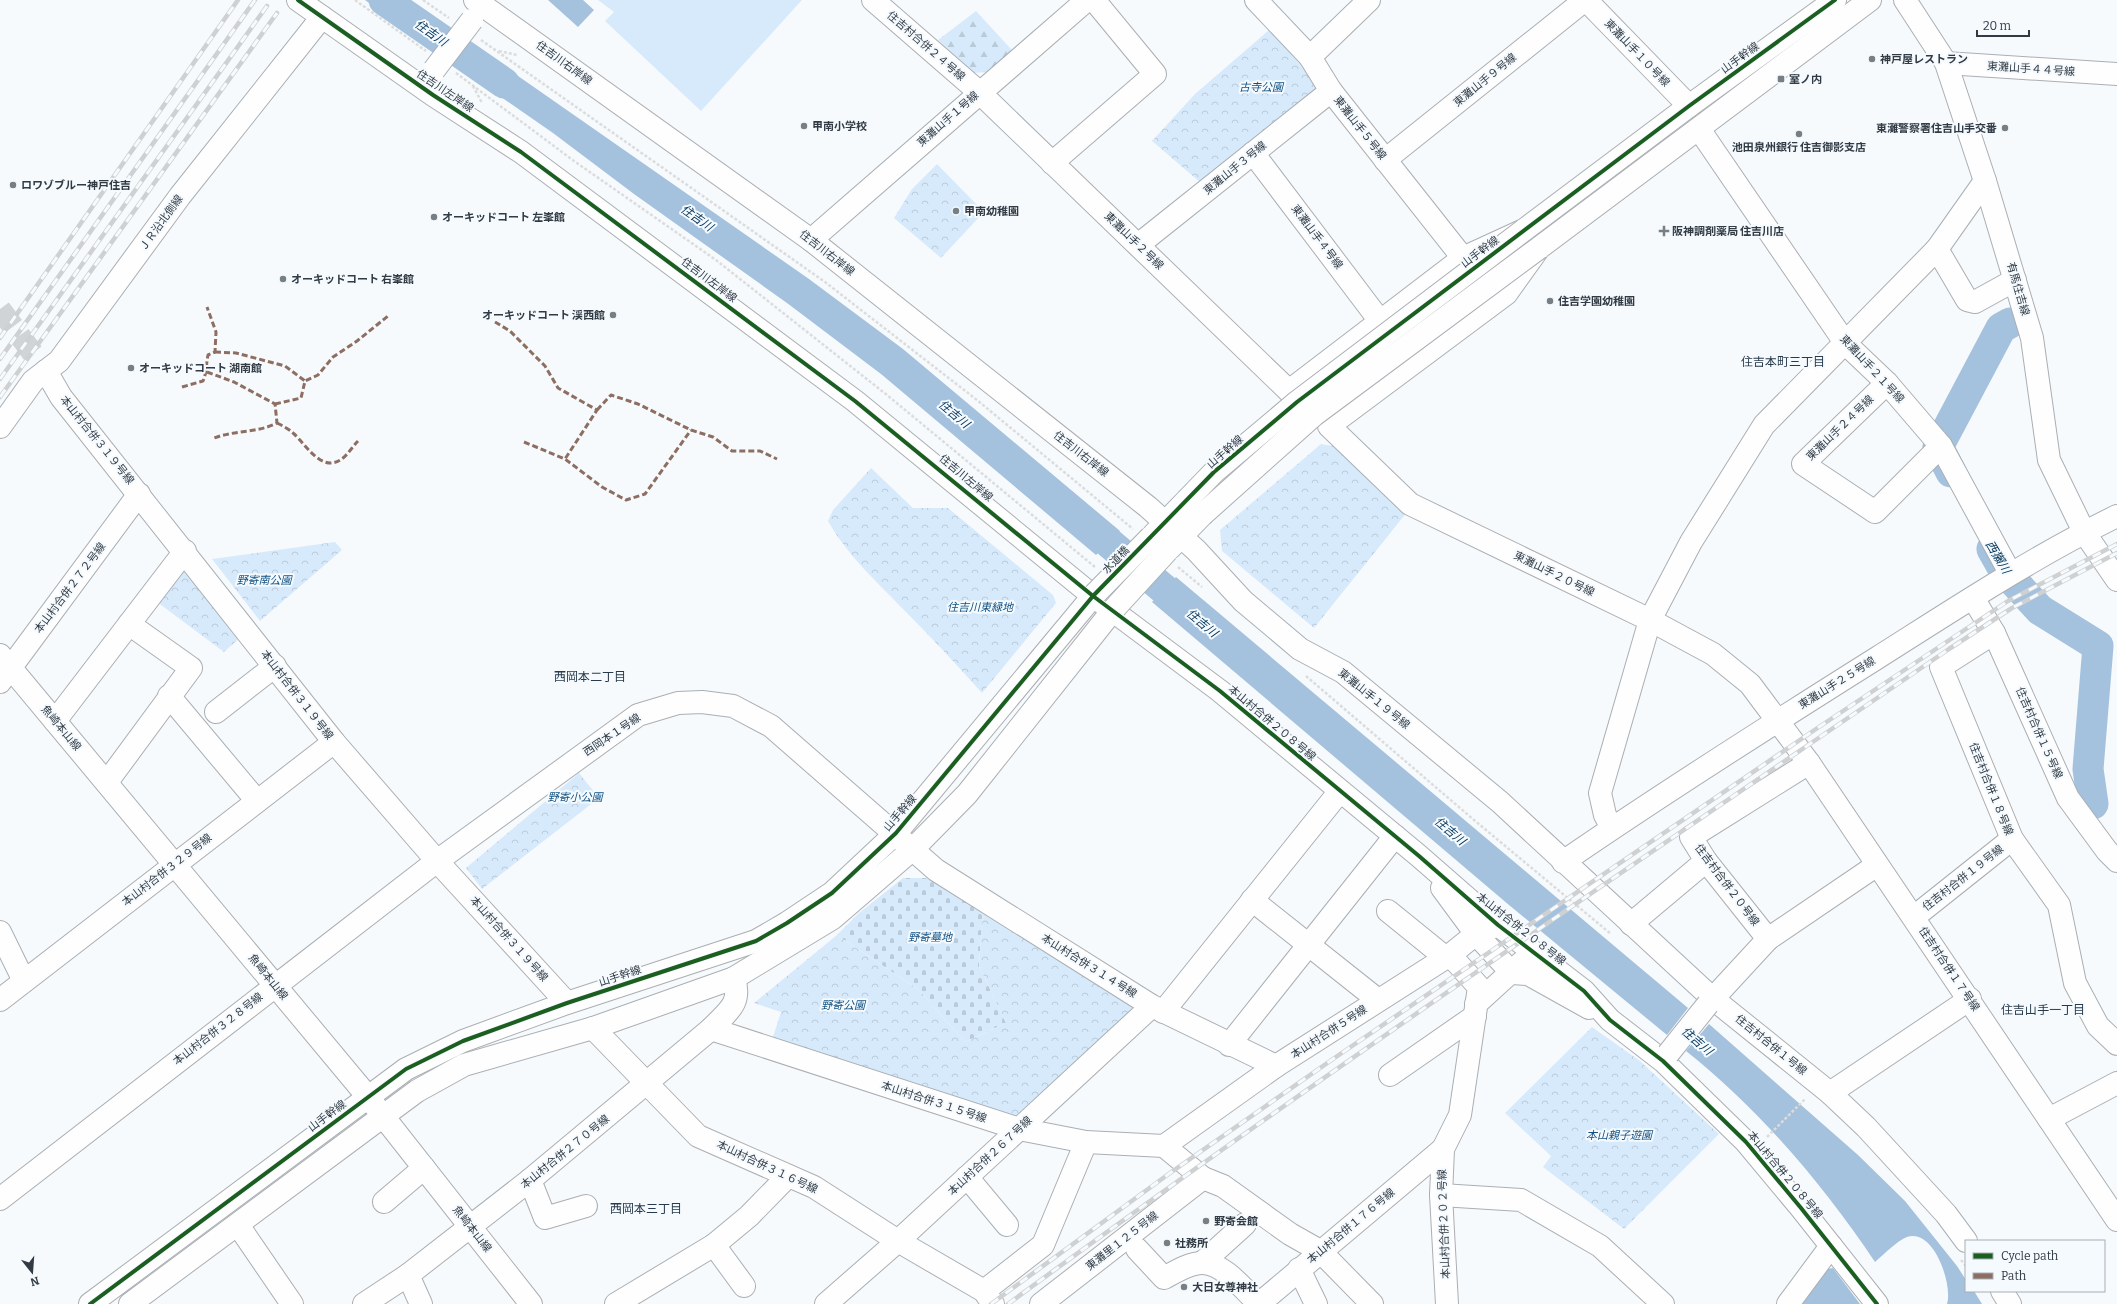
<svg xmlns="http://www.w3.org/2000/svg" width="2117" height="1304" font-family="Bitter,'Noto Sans JP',serif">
  <defs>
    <pattern id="forest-firs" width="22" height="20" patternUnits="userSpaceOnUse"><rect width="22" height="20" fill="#d7eafc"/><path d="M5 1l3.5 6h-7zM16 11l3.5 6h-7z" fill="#b9cad9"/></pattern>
    <pattern id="cemetery-stones" width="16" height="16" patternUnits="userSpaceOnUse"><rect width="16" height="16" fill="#d7eafc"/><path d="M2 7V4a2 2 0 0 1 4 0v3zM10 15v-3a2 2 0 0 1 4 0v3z" fill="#b9cad9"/></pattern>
    <pattern id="park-crowns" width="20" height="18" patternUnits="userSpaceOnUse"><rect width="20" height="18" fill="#d7eafc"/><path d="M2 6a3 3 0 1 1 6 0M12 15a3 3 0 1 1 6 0" fill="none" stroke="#b9cad9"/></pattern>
  </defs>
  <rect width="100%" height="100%" fill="#f7fafc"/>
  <polygon fill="url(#forest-firs)" points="976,11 1012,50 987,72 973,73 938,40"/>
  <polygon fill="url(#cemetery-stones)" points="903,878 931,878 983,911 979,966 1006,1023 965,1042 919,990 837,935 859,913"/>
  <g fill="url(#park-crowns)">
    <polygon points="1269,30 1321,88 1201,183 1152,141 1195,94"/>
    <polygon points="937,164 984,212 941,258 894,218 912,189"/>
    <polygon points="1321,444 1333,446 1408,511 1314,628 1222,551 1220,530"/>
    <path d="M871,468L913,508H948L1053,595L1056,603L982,693C956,664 930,636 903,609C877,582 847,555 828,521L833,510Z"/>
    <polygon points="335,542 342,550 260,621 212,559"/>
    <polygon points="185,561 242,636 224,652 153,599"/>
    <polygon points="579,773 599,798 482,889 466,868"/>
    <polygon points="983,911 1131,1001 1135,1012 1022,1114 1008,1117 772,1040 781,1012 754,1003 837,935 919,990 965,1042 1006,1023 979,966"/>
    <polygon points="1592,1027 1640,1061 1719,1134 1624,1229 1543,1167 1551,1156 1505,1113"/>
  </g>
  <polygon fill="#d7eafc" points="598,0 802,0 701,111 605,21 614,12"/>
  <g fill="#a4c1dd">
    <polygon points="365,0 403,0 452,29 435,51"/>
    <polygon points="548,0 583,0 594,10 578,27"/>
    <polygon points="478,48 809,279 903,349 1120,531 1096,555 881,374 787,303 634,194 553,133 462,70"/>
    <polygon points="1176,577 1688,1008 1667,1035 1509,905 1152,602"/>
    <path d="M1709,1024L1858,1155L1905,1201L1957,1266L1966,1280V1291H1974L1982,1304H1947C1953,1285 1934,1228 1907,1237C1898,1240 1882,1256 1875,1262C1823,1184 1759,1109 1686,1051Z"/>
    <polygon points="1833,1268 1860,1304 1797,1304 1821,1270"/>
  </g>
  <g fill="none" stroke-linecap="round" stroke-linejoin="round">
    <g stroke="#a4c1dd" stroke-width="31">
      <polyline points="384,0 504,83"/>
      <polyline points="1951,472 1938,447 2001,328 2010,323"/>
      <polyline points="1076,515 1197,617"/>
      <polyline points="1992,549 2005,572 2040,610 2098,646 2088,769 2093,804"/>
    </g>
    <polyline stroke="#d0d4d7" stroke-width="22" stroke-dasharray="22 11" stroke-linecap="butt" points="0,309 46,371"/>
    <defs>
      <g id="minor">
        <polyline points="298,0 433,95 521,152 855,401 1093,596 1220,691 1419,856 1498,925 1584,991 1610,1020 1663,1061 1746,1142 1801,1208 1877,1304"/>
        <polyline points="475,0 811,240 1148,507 1196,550 1243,601 1300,649 1343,672 1500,802 1712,998 1830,1093 1866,1127 1946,1214 1966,1241"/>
        <polyline points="873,0 979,92 1289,391 1463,258 1524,230 1689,106 1835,0"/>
        <polyline points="1256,0 1310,57 1331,91 1463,258"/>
        <polyline points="1586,0 1689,106"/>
        <polyline points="1870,0 1539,248 1506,294 1329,426 1410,504 1650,620 1713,654 1750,684 1809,763 2117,1220"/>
        <polyline points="1905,0 1946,63 1985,181 2032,338 2049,460 2084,532 2117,580"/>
        <polyline points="1310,57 1369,0"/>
        <polyline points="1946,63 2117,74"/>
        <polyline points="1699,129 1846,344 1887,383 1941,446 2010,573"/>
        <polyline points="1253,153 1380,321"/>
        <polyline points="1385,160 1585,0"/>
        <polyline points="1052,163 1155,74 1094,0"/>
        <polyline points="811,240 1087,0"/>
        <polyline points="1138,245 1331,91"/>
        <polyline points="1937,249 1967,300 1975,302 2015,280"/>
        <polyline points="46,371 61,397 334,742 437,861 567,1003"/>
        <polyline points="1887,383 1803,464 1875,512 1941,446"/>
        <polyline points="0,427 33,381 59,361 180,196 322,17"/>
        <polyline points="1154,534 1187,500"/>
        <polyline points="1170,548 1202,515"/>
        <polyline points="1973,598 1994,633 2068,798 2107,851 2117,861"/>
        <polyline points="1994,633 1941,667 2012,839 2059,905 2075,983 2098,1026 2117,1044"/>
        <polyline points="0,655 368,1097 531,1304"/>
        <polyline points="0,682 139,494"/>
        <polyline points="169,696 257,801"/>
        <polyline points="216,712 275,666"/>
        <polyline points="55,721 185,551"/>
        <polyline points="1809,763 1691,837 1706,861 1768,939 1877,865"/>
        <polyline points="107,782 191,668 129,624"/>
        <polyline points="1612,828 1605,815 1600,793 1650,620 1691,542 1764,425 1937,249 1985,181"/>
        <path d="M1563,862C1666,791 1772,724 1877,658C1956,608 2033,557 2117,516"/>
        <polyline points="1442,888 1476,934 1512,973 1528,974 1589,1008"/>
        <polyline points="1252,900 1378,1000"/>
        <polyline points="1388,911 1446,958"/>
        <polyline points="1914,917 2012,839"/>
        <polyline points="1631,924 1706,861"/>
        <polyline points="0,932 24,981"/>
        <polyline points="0,1000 334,742"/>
        <polyline points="1476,1004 1522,962"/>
        <polyline points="1708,1004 1768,939"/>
        <polyline points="1163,1012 1340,791"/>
        <polyline points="593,1028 698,1136 814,1187 898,1241 984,1291 993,1304"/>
        <polyline points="711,1029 1019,1129 1086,1142 1164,1146"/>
        <polyline points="1229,1045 1395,836"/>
        <polyline points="1390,1075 1475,1016"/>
        <polyline points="1830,1093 1970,999"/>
        <polyline points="2049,1119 2117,1083"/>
        <polyline points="1164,1146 1276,1066 1450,955 1476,934 1498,925"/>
        <polyline points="1164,1146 1203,1178 1223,1186 1290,1234 1320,1251 1372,1304"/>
        <polyline points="967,1177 1007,1225"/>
        <polyline points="530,1180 545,1218 586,1206"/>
        <polyline points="1441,1195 1521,1200 1600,1246 1663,1304"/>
        <polyline points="0,1199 437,861 638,715 678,703 702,702 733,706 771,726 936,870 1152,1006 1276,1066"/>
        <polyline points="384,1202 424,1168"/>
        <polyline points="238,1225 292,1304"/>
        <polyline points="714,1245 744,1286"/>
        <path d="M1137,1249L1164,1278C1175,1272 1189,1263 1202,1263C1224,1263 1244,1290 1259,1304L1443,1149"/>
        <polyline points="1202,1263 1245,1224"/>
        <polyline points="1299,1269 1316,1304"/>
        <polyline points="408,1275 421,1304"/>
        <polyline points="984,1291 1043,1245 1086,1142"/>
        <polyline points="2002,1291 2010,1304"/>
        <polyline points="90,1304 406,1069 463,1041 567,1003 756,941 787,923 832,893 896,833 1093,596"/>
        <polyline points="130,1304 417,1091 464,1065 593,1028 734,978 833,918 913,849 967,794 1113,610"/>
        <path d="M364,1304L408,1275L530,1180L711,1029C728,1011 742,1004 734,978"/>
        <polyline points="616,1304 714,1245 749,1216 788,1176"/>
        <polyline points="826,1304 898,1241 1152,1006"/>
        <polyline points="1041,1304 1203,1178"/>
        <polyline points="1447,1304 1441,1195 1443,1149 1460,1115 1479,987 1450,955"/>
        <polyline points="1788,1304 1831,1246"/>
      </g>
    </defs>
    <use href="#minor" stroke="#aaafb3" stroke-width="24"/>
    <g stroke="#dbdcdd" stroke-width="2.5" stroke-dasharray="3 2" stroke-linecap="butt">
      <polyline points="355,0 426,51"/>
      <polyline points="423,0 449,18"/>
      <polyline points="481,40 825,282 977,400 1133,529"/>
      <polyline points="499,51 517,55"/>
      <polyline points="456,73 574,161 716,260 887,395 1095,567"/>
      <polyline points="473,86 482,103"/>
      <polyline points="1178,567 1202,587"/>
      <polyline points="1306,676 1474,820 1611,934"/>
      <polyline points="1767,1137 1806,1098"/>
      <polyline points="1961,1260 1966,1266"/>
    </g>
    <use href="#minor" stroke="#fefeff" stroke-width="22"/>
    <defs>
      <g id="rail">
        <polyline points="0,338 238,0"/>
        <polyline points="0,359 255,0"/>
        <polyline points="0,379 267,6"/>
        <polyline points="0,397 277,13"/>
        <polyline points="991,1304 1170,1173 1333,1059 1816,729 2008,601 2117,544"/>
        <path d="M1008,1304C1316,1078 1633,865 1949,649L2012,608L2117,553"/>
      </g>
    </defs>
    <use href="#rail" stroke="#ced0d1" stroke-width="4.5"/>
    <use href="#rail" stroke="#f5fafe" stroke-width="3" stroke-dasharray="9" stroke-linecap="butt"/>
    <defs>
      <g id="minor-bridge">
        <polyline points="434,70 472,20"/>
        <polyline points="1187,500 1214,472 1297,402 1524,230"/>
        <polyline points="1202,515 1314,415 1539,248"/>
        <polyline points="1093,596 1151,537"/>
        <polyline points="1113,610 1167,551"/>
        <polyline points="1668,1054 1708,1004"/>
      </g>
    </defs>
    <use href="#minor-bridge" stroke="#aaafb3" stroke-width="24" stroke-linecap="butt"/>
    <use href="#minor-bridge" stroke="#fefeff" stroke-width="22"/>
    <g stroke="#8d6e63" stroke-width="3" stroke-dasharray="6 3" stroke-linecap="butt">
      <polyline points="495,322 510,331 545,366 558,388 597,410 565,459"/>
      <polyline points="215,352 236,353 285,366 305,381"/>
      <path d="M207,372L234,382L275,404L277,423C258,433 235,430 214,438"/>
      <path d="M182,387L203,381C207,372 206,364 208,355L215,352L216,332L207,307"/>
      <polyline points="275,404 301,398 305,381 318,375 333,357 357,341 388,316"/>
      <polyline points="597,410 611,395 638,404 691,430 713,437 732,451 760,451 777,459"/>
      <path d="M277,423C283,426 289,429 293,433C306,444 322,475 343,458C349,453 353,446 358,441"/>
      <polyline points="524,442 565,459 602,487 626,500 645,494 691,430"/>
    </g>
    <defs>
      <g id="cycleway">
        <polyline points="298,0 433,95 521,152 855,401 1093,596 1220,691 1419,856 1498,925 1584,991 1610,1020 1663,1061 1746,1142 1801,1208 1877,1304"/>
        <polyline points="90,1304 406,1069 463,1041 567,1003 756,941 787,923 832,893 896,833 1093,596 1214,472 1297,402 1689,106 1835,0"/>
      </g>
    </defs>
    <use href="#cycleway" stroke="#f5fafe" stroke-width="6"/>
    <use href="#cycleway" stroke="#1b5e20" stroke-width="4"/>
  </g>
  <g fill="#777e84" stroke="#f5fafe" stroke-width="1.5">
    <circle cx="1872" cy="59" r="4"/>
    <rect x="1777" y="75" width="8" height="8" rx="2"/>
    <circle cx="804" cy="126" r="4"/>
    <circle cx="2005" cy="128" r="4"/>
    <circle cx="1799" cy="134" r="4"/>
    <circle cx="13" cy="185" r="4"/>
    <circle cx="956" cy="211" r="4"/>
    <circle cx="434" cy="217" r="4"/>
    <path d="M1662 225h4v4h4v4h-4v4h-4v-4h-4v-4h4z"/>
    <circle cx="283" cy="279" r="4"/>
    <circle cx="1550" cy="301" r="4"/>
    <circle cx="613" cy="315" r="4"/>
    <circle cx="131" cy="368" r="4"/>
    <circle cx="1206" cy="1221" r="4"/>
    <circle cx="1167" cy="1243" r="4"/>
    <circle cx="1184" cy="1287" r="4"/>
  </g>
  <g text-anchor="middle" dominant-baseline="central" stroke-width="4" stroke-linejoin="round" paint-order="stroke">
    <g font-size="11" fill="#323b44" stroke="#f5fafe">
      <text transform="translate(926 46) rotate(41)">住吉村合併２４号線</text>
      <text transform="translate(1637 53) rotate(46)">東灘山手１０号線</text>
      <text transform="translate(1740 58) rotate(-36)">山手幹線</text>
      <text transform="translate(564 63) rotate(36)">住吉川右岸線</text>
      <text transform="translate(2031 69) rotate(4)">東灘山手４４号線</text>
      <text transform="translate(1485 80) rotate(-39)">東灘山手９号線</text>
      <text transform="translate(445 91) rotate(34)">住吉川左岸線</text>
      <text transform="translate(948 119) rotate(-41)">東灘山手１号線</text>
      <text transform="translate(1360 128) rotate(52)">東灘山手５号線</text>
      <text transform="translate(1235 168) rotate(-39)">東灘山手３号線</text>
      <text transform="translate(161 223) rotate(-54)">ＪＲ沿北側線</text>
      <text transform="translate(1317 237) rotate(53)">東灘山手４号線</text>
      <text transform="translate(1134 241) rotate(44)">東灘山手２号線</text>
      <text transform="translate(1480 252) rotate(-37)">山手幹線</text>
      <text transform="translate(827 253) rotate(38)">住吉川右岸線</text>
      <text transform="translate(709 280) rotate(37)">住吉川左岸線</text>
      <text transform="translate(2018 289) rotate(74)">有馬住吉線</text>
      <text transform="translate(1872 369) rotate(47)">東灘山手２１号線</text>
      <text transform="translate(1840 428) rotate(-44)">東灘山手２４号線</text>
      <text transform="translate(97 440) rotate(51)">本山村合併３１９号線</text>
      <text transform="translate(1225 452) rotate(-41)">山手幹線</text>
      <text transform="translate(1081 454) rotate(38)">住吉川右岸線</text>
      <text transform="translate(966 478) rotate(40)">住吉川左岸線</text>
      <text transform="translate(1116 560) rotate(-46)">水道橋</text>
      <text transform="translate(1554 574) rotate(26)">東灘山手２０号線</text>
      <text transform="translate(70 588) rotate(-53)">本山村合併２７２号線</text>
      <text transform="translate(1837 683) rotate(-32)">東灘山手２５号線</text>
      <text transform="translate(297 695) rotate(52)">本山村合併３１９号線</text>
      <text transform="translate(1374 699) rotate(39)">東灘山手１９号線</text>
      <text transform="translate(1272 723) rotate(40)">本山村合併２０８号線</text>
      <text transform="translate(61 728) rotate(50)">魚崎本山線</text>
      <text transform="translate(2039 733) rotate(66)">住吉村合併１５号線</text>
      <text transform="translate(612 735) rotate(-34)">西岡本１号線</text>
      <text transform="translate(1991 789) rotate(68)">住吉村合併１８号線</text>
      <text transform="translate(900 813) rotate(-49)">山手幹線</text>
      <text transform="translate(167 870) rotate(-38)">本山村合併３２９号線</text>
      <text transform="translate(1963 878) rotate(-38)">住吉村合併１９号線</text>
      <text transform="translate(1727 885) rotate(53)">住吉村合併２０号線</text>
      <text transform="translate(1521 929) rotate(38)">本山村合併２０８号線</text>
      <text transform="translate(509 939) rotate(48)">本山村合併３１９号線</text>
      <text transform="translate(1089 966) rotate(32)">本山村合併３１４号線</text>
      <text transform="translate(1949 969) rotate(56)">住吉村合併１７号線</text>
      <text transform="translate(620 976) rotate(-18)">山手幹線</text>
      <text transform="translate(268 977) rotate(51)">魚崎本山線</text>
      <text transform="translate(218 1029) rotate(-38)">本山村合併３２８号線</text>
      <text transform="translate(1329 1032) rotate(-33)">本山村合併５号線</text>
      <text transform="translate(1771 1045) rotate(39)">住吉村合併１号線</text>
      <text transform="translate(934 1102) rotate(18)">本山村合併３１５号線</text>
      <text transform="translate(327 1116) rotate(-37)">山手幹線</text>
      <text transform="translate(565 1152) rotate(-39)">本山村合併２７０号線</text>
      <text transform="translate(990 1156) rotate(-43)">本山村合併２６７号線</text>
      <text transform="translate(767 1167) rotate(25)">本山村合併３１６号線</text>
      <text transform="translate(1785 1175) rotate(50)">本山村合併２０８号線</text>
      <text transform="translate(1444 1224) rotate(-92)">本山村合併２０２号線</text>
      <text transform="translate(1351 1226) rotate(-40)">本山村合併１７６号線</text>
      <text transform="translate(472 1229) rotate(52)">魚崎本山線</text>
      <text transform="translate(1122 1241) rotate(-38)">東灘里１２５号線</text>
    </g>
    <g font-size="11" font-weight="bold" fill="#323b44" stroke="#f5fafe" text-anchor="start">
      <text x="1880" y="59">神戸屋レストラン</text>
      <text x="1789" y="79">室ノ内</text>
      <text x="812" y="126">甲南小学校</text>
      <text x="1997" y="128" text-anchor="end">東灘警察署住吉山手交番</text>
      <text x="1799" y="147" text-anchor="middle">池田泉州銀行 住吉御影支店</text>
      <text x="21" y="185">ロワゾブルー神戸住吉</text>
      <text x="964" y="211">甲南幼稚園</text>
      <text x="442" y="217">オーキッドコート 左峯館</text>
      <text x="1672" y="231">阪神調剤薬局 住吉川店</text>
      <text x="291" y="279">オーキッドコート 右峯館</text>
      <text x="1558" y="301">住吉学園幼稚園</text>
      <text x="605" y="315" text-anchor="end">オーキッドコート 渓西館</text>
      <text x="139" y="368">オーキッドコート 湖南館</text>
      <text x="1214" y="1221">野寄会館</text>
      <text x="1175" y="1243">社務所</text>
      <text x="1192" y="1287">大日女尊神社</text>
    </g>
    <g font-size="11" font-style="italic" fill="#125183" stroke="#f5fafe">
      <text x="1261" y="87">古寺公園</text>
      <text x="264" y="580">野寄南公園</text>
      <text x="980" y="607">住吉川東緑地</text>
      <text x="575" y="797">野寄小公園</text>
      <text x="930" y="937">野寄墓地</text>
      <text x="843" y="1005">野寄公園</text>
      <text x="1619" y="1135">本山親子遊園</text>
    </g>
    <g font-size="12" font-style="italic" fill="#05365b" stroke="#f5fafe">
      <text transform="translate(431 33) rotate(35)">住吉川</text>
      <text transform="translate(697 218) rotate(35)">住吉川</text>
      <text transform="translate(954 414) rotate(40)">住吉川</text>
      <text transform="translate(1998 557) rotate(59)">西獺川</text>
      <text transform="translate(1202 623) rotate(40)">住吉川</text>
      <text transform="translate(1450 831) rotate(40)">住吉川</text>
      <text transform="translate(1697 1041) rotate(41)">住吉川</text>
    </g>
    <g font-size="12" fill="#283a4b" stroke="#f5fafe">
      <text x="1783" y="362">住吉本町三丁目</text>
      <text x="590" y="677">西岡本二丁目</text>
      <text x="2043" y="1010">住吉山手一丁目</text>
      <text x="646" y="1209">西岡本三丁目</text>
    </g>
  </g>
  <rect x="1965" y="1240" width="140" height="52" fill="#f5fafe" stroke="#a7aeb4"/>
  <rect x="1973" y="1253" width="20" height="6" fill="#1b5e20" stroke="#a7aeb4"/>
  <text x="2001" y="1260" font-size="12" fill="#323b44">Cycle path</text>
  <rect x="1973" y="1273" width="20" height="6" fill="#8d6e63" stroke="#a7aeb4"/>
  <text x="2001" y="1280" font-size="12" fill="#323b44">Path</text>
  <g transform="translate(32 1272) rotate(163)" stroke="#f5fafe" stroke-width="3" paint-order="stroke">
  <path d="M0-3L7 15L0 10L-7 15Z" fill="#323b44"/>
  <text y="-6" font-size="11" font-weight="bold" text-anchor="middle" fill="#323b44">N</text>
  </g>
  <path d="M1977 30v6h52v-6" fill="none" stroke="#323b44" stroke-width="2"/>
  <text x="1983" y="30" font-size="12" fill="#323b44" stroke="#f5fafe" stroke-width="3" paint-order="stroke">20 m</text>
</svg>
